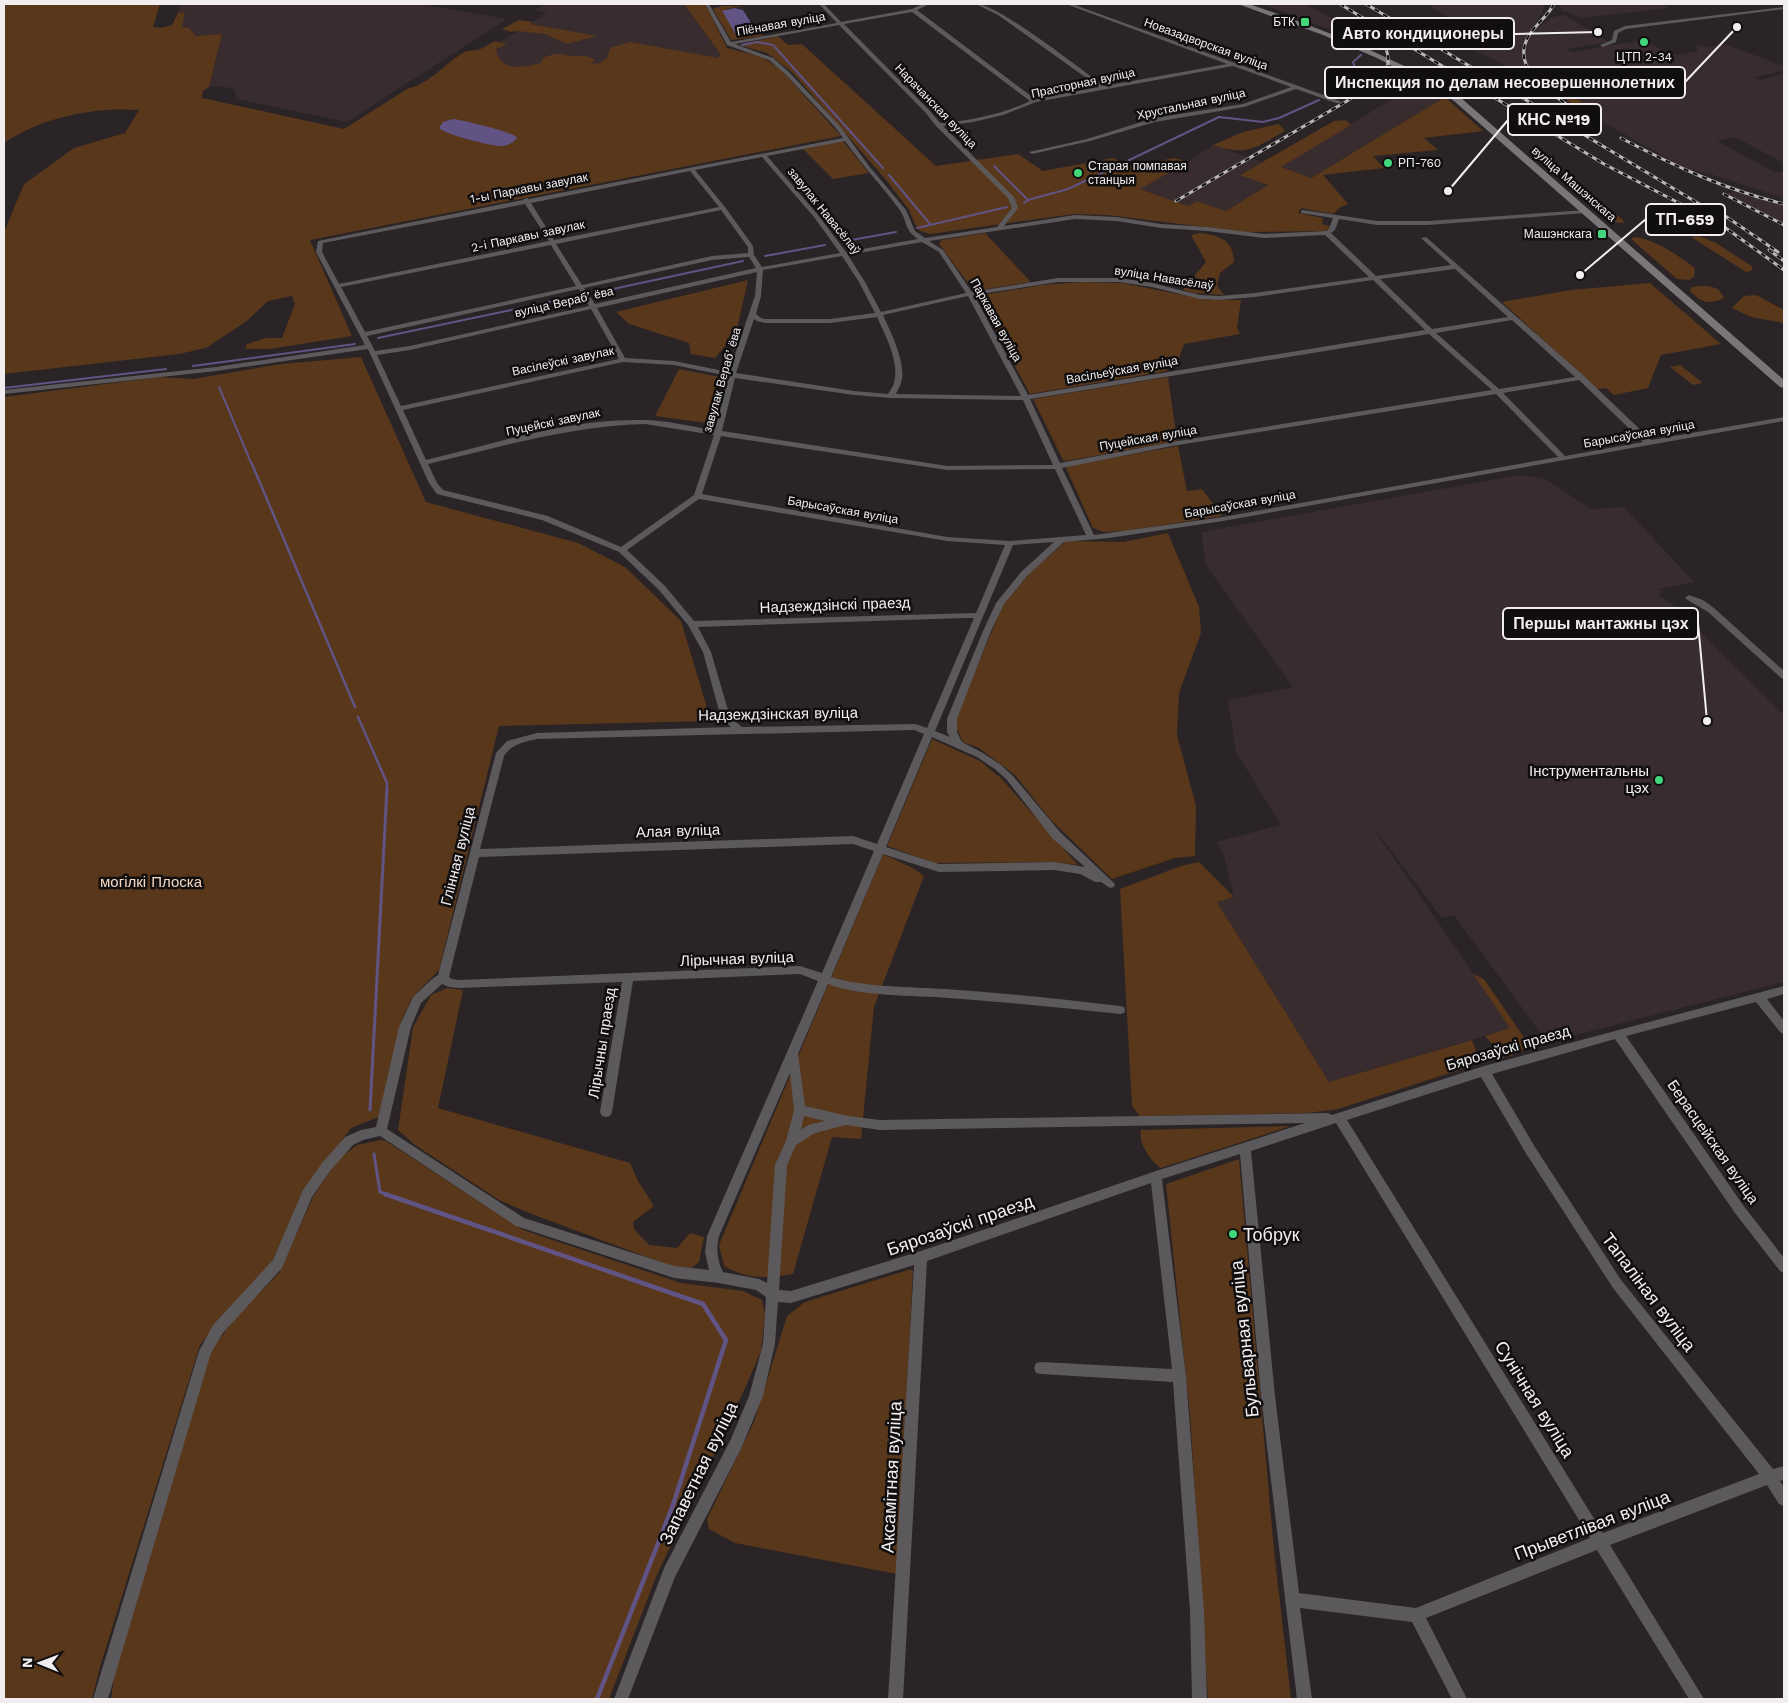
<svg xmlns="http://www.w3.org/2000/svg" width="1788" height="1703" font-family="'Work Sans',sans-serif">
  <rect width="100%" height="100%" fill="#2a2426"/>
  <g fill="#382c2f">
    <polygon points="180,4 419,4 507,19 347,122 237,99 234,89 220,86 209,87 222,35 196,36 189,28 182,27 184,12 178,13"/>
    <polygon points="546,4 684,4 720,55 718,58 355,131 547,13 535,10"/>
    <polygon points="1262,4 1306,4 1352,30 1339,33"/>
    <polygon points="1427,4 1545,4 1542,13 1534,26 1539,27 1553,17 1565,15 1608,42 1567,49 1572,52 1643,40 1672,55 1677,55 1699,51 1694,46 1702,45 1705,47 1727,45 1784,66 1784,71 1754,77 1760,80 1784,74 1784,163 1735,137 1717,141 1776,173 1784,171 1784,198 1710,174 1686,169 1582,110 1604,105 1589,107 1536,72 1520,73 1421,23 1447,17"/>
    <polygon points="1559,4 1662,4 1668,8 1582,18 1568,12 1562,12"/>
    <polygon points="1409,89 1441,100 1310,178 1280,167"/>
    <polygon points="1213,145 1262,162 1241,174 1269,184 1226,211 1198,201 1188,206 1139,189 1188,162"/>
    <polygon points="1734,192 1784,205 1784,224 1727,194"/>
    <polygon points="1519,475 1544,478 1591,509 1624,507 1694,582 1659,589 1662,592 1658,594 1674,606 1784,715 1784,982 1547,1042 1454,915 1442,918 1367,819 1511,1028 1329,1082 1217,902 1234,897 1223,852 1216,842 1281,825 1236,752 1228,700 1293,687 1206,565 1201,532"/>
  </g>
  <g fill="#58371b">
    <path d="M4,4H160L153,27L161,28L172,25L178,13L185,12L182,27L189,28L196,36L222,34L209,87L203,91L202,98L344,129L407,89C428,85 444,64 463,53C467,50 473,51 478,50C484,48 490,43 495,41L507,44L496,49C500,73 524,67 541,63L543,58C557,52 558,54 571,56C581,57 586,54 595,60L591,64L600,63L607,58L610,48L630,42L718,58L720,54L684,4H705L727,48L762,57L780,69L841,136L310,240L352,336L269,349H245L247,344L265,338H282L295,304L292,296L268,301L247,321L206,348L179,354L4,374V232L24,184L74,148L125,133L139,110C93,107 43,117 4,143Z"/>
    <polygon points="722,6 743,6 726,9 744,36 761,34 763,36 731,40 713,9"/>
    <polygon points="519,20 533,22 530,24 597,36 567,44 545,34 518,31 511,32 502,29"/>
    <polygon points="778,36 788,45 802,44 936,166 1018,154 1043,171 1113,158 1130,166 1175,158 1188,162 1140,189 1188,206 1197,201 1226,211 1268,185 1240,175 1334,121 1346,120 1351,125 1281,167 1311,178 1445,97 1483,131 1424,138 1438,150 1373,156 1384,168 1323,175 1348,204 1339,208 1333,214 1301,208 1298,213 1323,218 1322,224 1330,226 1329,229 1324,231 1245,232 1107,215 1074,214 930,234 920,231 915,224 909,210 887,181 792,72 767,53 739,45"/>
    <polygon points="1536,72 1589,107 1580,109 1552,90"/>
    <path d="M1279,124L1285,131C1256,147 1247,157 1213,145L1243,132Z"/>
    <polygon points="843,141 869,173 833,179 802,148"/>
    <polygon points="1588,193 1623,220 1624,223 1611,222 1582,196 1581,195"/>
    <polygon points="985,233 1028,279 1030,282 974,291 939,244 942,240"/>
    <path d="M1200,233C1220,236 1233,239 1234,262L1220,273L1217,286L1224,295L1194,293L1183,290L1206,262L1191,235Z"/>
    <polygon points="1699,236 1716,243 1753,267 1751,271 1746,272 1691,237"/>
    <path d="M1635,237C1657,240 1677,255 1695,268L1694,277L1689,280L1677,279L1631,239Z"/>
    <polygon points="748,280 736,333 715,358 691,354 689,343 629,324 616,312"/>
    <polygon points="1081,282 1122,283 1208,300 1241,300 1237,328 1240,334 1184,344 1177,364 1165,366 1167,371 1030,394 979,298 983,295 1042,285"/>
    <polygon points="1650,283 1721,344 1661,355 1648,388 1614,395 1606,388 1597,389 1502,302 1571,290"/>
    <path d="M1702,286C1712,286 1719,287 1724,298C1708,305 1702,303 1690,291L1692,287Z"/>
    <polygon points="1756,295 1784,310 1784,323 1751,317 1732,308 1744,296"/>
    <polygon points="361,357 426,502 578,543 625,567 681,621 711,721 499,726 439,970 412,998 402,1019 379,1117 351,1128 303,1192 270,1267 228,1309 200,1345 100,1667 92,1699 4,1699 4,397 159,377 193,379 281,364"/>
    <polygon points="1680,365 1703,383 1693,385 1670,367"/>
    <polygon points="679,369 724,378 706,423 655,416"/>
    <polygon points="1168,377 1177,441 1066,461 1063,460 1033,399"/>
    <polygon points="1178,446 1187,491 1202,489 1222,516 1124,531 1104,532 1093,528 1066,468 1068,466"/>
    <polygon points="1168,533 1199,607 1201,633 1179,693 1177,735 1196,806 1195,856 1175,858 1112,879 1050,819 1015,775 979,748 963,742 957,729 957,715 1004,602 1031,572 1066,541 1123,542"/>
    <polygon points="932,739 980,761 1001,778 1078,865 1051,862 935,863 887,846"/>
    <path d="M883,854L913,868L924,876L874,1007L861,1139L832,1137L793,1274C766,1278 749,1280 724,1266L719,1245Z"/>
    <polygon points="1199,862 1234,897 1217,902 1329,1082 1472,1040 1479,1059 1469,1067 1338,1109 1308,1113 1140,1116 1132,1106 1120,889 1181,866"/>
    <polygon points="1473,974 1484,979 1525,1039 1523,1050 1511,1056 1504,1057 1485,1036 1510,1028"/>
    <polygon points="447,988 463,990 438,1108 630,1163 638,1181 654,1206 633,1222 634,1229 649,1245 677,1248 690,1233 704,1237 699,1262 689,1270 671,1266 529,1213 499,1200 415,1145 398,1130 413,1027 431,995"/>
    <path d="M1291,1126L1161,1168C1150,1161 1138,1143 1141,1130Z"/>
    <polygon points="381,1140 386,1141 523,1230 681,1283 743,1291 762,1300 765,1314 761,1351 746,1386 656,1577 609,1699 111,1699 115,1670 210,1352 236,1317 279,1273 313,1197 337,1160 357,1145"/>
    <polygon points="1239,1159 1274,1550 1291,1699 1208,1699 1190,1415 1166,1184"/>
    <polygon points="908,1270 913,1270 897,1574 735,1543 709,1529 707,1519 754,1422 787,1316 805,1302"/>
  </g>
  <g fill="#615485">
    <polygon points="734,8 743,10 758,34 744,36 736,35 722,11"/>
    <path d="M453,119C463,120 513,132 517,138C514,142 509,145 504,146C493,147 447,135 439,128L443,122Z"/>
  </g>
  <g fill="none" stroke-linecap="round" stroke-linejoin="round">
    <g stroke="#615485" stroke-width="2">
      <polyline points="742,45 757,42 773,45 883,168"/>
      <polyline points="1326,96 1359,78 1353,62 1361,55"/>
      <polyline points="994,166 1028,200"/>
      <polyline points="889,175 930,224"/>
      <polyline points="1098,175 1219,117 1263,122 1279,118 1319,100"/>
      <polyline points="1024,203 1028,200 1068,189 1087,180"/>
      <polyline points="917,228 1007,207"/>
      <polyline points="846,241 896,232"/>
      <polyline points="765,256 825,245"/>
      <polyline points="599,292 743,261"/>
      <polyline points="378,338 573,297"/>
      <polyline points="193,366 355,344"/>
      <polyline points="219,387 252,465"/>
      <polyline points="4,388 166,369"/>
    </g>
    <g stroke="#615485" stroke-width="2.5">
      <polyline points="252,464 355,707"/>
      <polyline points="358,717 387,783 387,789"/>
    </g>
    <g stroke="#615485" stroke-width="3">
      <polyline points="370,1110 387,788"/>
      <polyline points="374,1154 380,1192 388,1195"/>
    </g>
    <polyline stroke="#615485" stroke-width="4.5" points="385,1194 703,1304 726,1340 673,1505 597,1699"/>
    <g fill="#5b595b" fill-rule="evenodd">
      <path d="M705,4H709L731,42L837,23L819,4H824L841,22L912,9L923,4H929L917,10L1035,99L1099,87L998,15L976,4C999,4 1081,70 1104,86L1227,64L1066,4H1072L1340,101V103H1336L1296,89L1244,107L1155,122L1090,141L1032,154L1029,152L1087,139L1154,118L1243,104L1291,87L1233,66L1036,102L1003,115L973,122L943,126L1014,197L1018,208L1004,226L1075,215L1116,217L1161,224L1207,227L1264,234L1326,231L1329,229L1333,218L1301,213V211L1303,210L1377,221H1428L1587,210V212L1585,213L1428,225H1377L1339,219L1335,230L1331,233L1376,276L1451,265L1421,238L1426,237L1584,376L1651,440L1784,417V421L1223,521L1109,538L1064,542L1027,576L1004,604L991,631L957,719V732L962,742L983,753L1001,765L1013,776L1060,832L1115,884L1114,887L1110,888L1101,882H1095L1080,874L1054,870L939,872L883,854L831,977C861,987 912,987 945,989C1003,993 1062,999 1120,1006L1124,1007L1125,1010L1124,1013L1120,1014C1063,1008 1006,1002 949,998C912,995 862,997 828,984L798,1054L805,1106L848,1116L880,1120L1328,1113L1332,1115L1484,1066L1784,986V994L1767,999L1784,1021V1034L1780,1032L1756,1002L1626,1036L1743,1205L1784,1258V1273L1780,1271L1735,1213L1615,1039L1492,1074L1535,1147L1621,1280L1773,1469L1784,1466V1480L1780,1481L1784,1487V1506L1779,1504L1767,1485L1610,1545L1704,1699H1689L1597,1550L1426,1618L1467,1699H1452L1412,1622L1300,1608L1312,1699H1297L1261,1396L1240,1154L1162,1179L1186,1376L1204,1611L1207,1699H1192L1190,1611L1173,1382L1041,1374L1036,1373L1034,1368L1036,1363L1041,1362L1172,1369L1151,1183L927,1261L903,1699H888L914,1265L791,1303L778,1302L775,1344L763,1396L741,1449L675,1577L628,1699H614L664,1568L731,1439L749,1396L763,1344L766,1297L756,1290L719,1283L674,1278L516,1226L380,1136L363,1140L353,1145L330,1171L312,1197L282,1268L223,1333L211,1353L108,1699H93L199,1351L213,1325L273,1260L303,1190L322,1163L345,1137L361,1130L376,1127L399,1027L413,997L432,979L438,975L496,753L507,741L537,733L731,727L721,718L703,652L688,625L659,590L619,552L542,520L437,494L429,483L368,349L216,371L4,394V390L216,367L365,345L316,252L318,241L523,200L526,198L529,199L843,138L835,127L784,73L769,60L727,45ZM912,12L1030,101C1003,114 970,121 940,123L929,110L844,24ZM839,25L925,112L936,126L1008,198L1012,208L997,227L925,238L915,231L906,210L869,166L839,125L788,71L773,58L735,44ZM845,141C862,165 882,186 899,209C908,221 903,229 918,239L846,252L818,215L767,156ZM762,157L814,217L840,253L762,267L754,255L753,246L725,207L695,170ZM690,171L719,207L554,240L531,203ZM525,204L549,241L339,284L322,252L323,243ZM721,210L748,247V253L712,256L582,285L556,244ZM1075,219L1116,221L1161,228L1207,231L1264,238L1325,235L1369,277L1255,293L1219,296L1200,295L1152,283L1119,278H1058L972,292L943,250L929,241ZM922,242L939,252L966,293L881,312L865,282L848,255ZM551,245L576,286L365,332L341,287ZM842,256L859,282L875,313L830,319H765L761,318L756,314L761,296L763,270ZM749,257L756,268L595,304L584,288L712,260ZM1455,269L1508,317L1432,329L1380,279ZM757,272L755,296L729,372L674,361L625,358L597,308ZM1373,280L1425,330L1028,395L974,295L1058,282H1119L1152,287L1200,299L1219,300L1255,297ZM579,289L589,306L410,346L375,351L367,336ZM968,296L1021,396L896,394C897,391 900,387 901,383C907,364 891,333 883,315ZM591,309L619,359L401,406L377,355L410,350ZM877,317C885,335 900,362 894,383C893,387 890,390 888,394L854,391L736,373L754,319L757,321L765,323H830ZM1512,320L1575,377L1499,389L1436,333ZM1429,334L1492,390L1172,442L1060,463L1030,399ZM623,362L674,365L728,376L715,430C692,427 667,420 643,420C570,418 497,443 426,460L403,410ZM735,378L854,395L891,398L1023,400L1053,465L947,466L722,431ZM1579,380L1643,442L1565,456L1503,393ZM1496,394L1558,457L1223,517L1094,535L1062,468L1172,446ZM645,424L714,435L694,495L621,547L548,516L443,490L437,483L428,464C500,447 570,426 645,424ZM721,436L947,470L1055,469L1086,535L1010,541L947,537L702,494ZM699,499L947,541L1005,545L976,613L694,621L665,586L627,550ZM1054,542L1021,572L996,603L983,631L947,719V732L950,737L935,731L1013,545ZM964,618H974L927,728L915,724L742,727L730,717L711,652L698,627ZM914,730L924,734L877,844L853,836L480,849L504,756C512,744 524,742 537,739ZM932,737L977,757L995,769L1007,780L1052,838L1085,867L1054,862L939,864L886,847ZM853,844L874,851L822,973L800,966L459,980L452,979L449,977L479,857ZM800,974L818,981L707,1236L705,1252L709,1270L674,1266L524,1218L387,1129L411,1027L421,1003L442,984L449,987L459,988L622,982L600,1112L602,1116L606,1117L610,1116L612,1112L633,981ZM790,1073L794,1110L786,1141L775,1165L767,1283L759,1279L723,1272C717,1260 716,1249 719,1236ZM1481,1077L1527,1155L1613,1288L1759,1474L1603,1533L1347,1120ZM804,1116L825,1121L808,1125L801,1130ZM1305,1123L1156,1171L921,1251L791,1291L779,1290L787,1165L796,1145L815,1133L846,1125L880,1130ZM1336,1123L1590,1538L1416,1608L1299,1593L1275,1396L1251,1151Z"/>
      <polygon points="1784,7 1784,9 1626,29 1618,33 1616,42 1603,47 1600,45 1612,40 1614,31 1625,26"/>
      <path d="M1689,595L1703,600L1714,608L1784,671V679L1781,678L1708,612C1701,607 1691,603 1685,598Z"/>
    </g>
    <path fill="#797679" fill-rule="evenodd" d="M1238,4H1249C1322,29 1394,56 1460,97L1784,380V388L1780,387L1454,101L1429,85L1377,58L1323,35Z"/>
    <defs>
      <g id="rail">
        <polyline points="1340,4 1604,164 1723,226 1784,270"/>
        <polyline points="1366,4 1716,214"/>
        <path d="M1554,4C1548,16 1537,23 1530,34C1508,67 1549,92 1572,108"/>
        <path d="M1621,138C1674,166 1726,190 1784,204"/>
        <polyline points="1724,194 1784,225"/>
        <path d="M1176,201L1347,101L1386,75C1393,50 1383,41 1365,25"/>
        <polyline points="1712,207 1778,252"/>
        <polyline points="1769,250 1784,261"/>
      </g>
    </defs>
    <use href="#rail" stroke="#bab6b7" stroke-width="3"/>
    <use href="#rail" stroke="#100e0f" stroke-width="2" stroke-dasharray="5" stroke-linecap="butt"/>
  </g>
  <g fill="#42d77b" stroke="#100e0f" stroke-width="2">
    <rect x="1300" y="17" width="10" height="10" rx="2.5"/>
    <circle cx="1644" cy="42" r="5"/>
    <circle cx="1388" cy="163" r="5"/>
    <circle cx="1078" cy="173" r="5"/>
    <rect x="1597" y="229" width="10" height="10" rx="2.5"/>
    <circle cx="1659" cy="780" r="5"/>
    <circle cx="1233" cy="1234" r="5"/>
  </g>
  <g text-anchor="middle" dominant-baseline="central" stroke-width="5" stroke-linejoin="round" paint-order="stroke">
    <g font-size="12" fill="#f2eeef" stroke="#100e0f" text-anchor="end">
      <text x="1295" y="22">БТК</text>
      <text x="1644" y="57" text-anchor="middle">ЦТП 2-34</text>
      <text x="1398" y="163" text-anchor="start">РП-760</text>
      <text x="1088" y="166" text-anchor="start">Старая помпавая<tspan x="1088" dy="14">станцыя</tspan></text>
      <text x="1592" y="234">Машэнскага</text>
    </g>
    <g font-size="12" fill="#f2eeef" stroke="#100e0f">
      <text transform="translate(781 24) rotate(-10)">Піёнавая вуліца</text>
      <text transform="translate(1206 44) rotate(20)">Новазадворская вуліца</text>
      <text transform="translate(1083 83) rotate(-12)">Прасторная вуліца</text>
      <text transform="translate(1191 104) rotate(-12)">Хрустальная вуліца</text>
      <text transform="translate(936 106) rotate(46)">Нарачанская вуліца</text>
      <text transform="translate(1574 184) rotate(41)">вуліца Машэнскага</text>
      <text transform="translate(529 188) rotate(-11)">1-ы Паркавы завулак</text>
      <text transform="translate(824 211) rotate(51)">завулак Навасёлаў</text>
      <text transform="translate(528 236) rotate(-12)">2-і Паркавы завулак</text>
      <text transform="translate(1164 278) rotate(9)">вуліца Навасёлаў</text>
      <text transform="translate(564 302) rotate(-13)">вуліца Верабʼёва</text>
      <text transform="translate(996 320) rotate(61)">Паркавая вуліца</text>
      <text transform="translate(563 361) rotate(-12)">Васілеўскі завулак</text>
      <text transform="translate(1122 370) rotate(-10)">Васільеўская вуліца</text>
      <text transform="translate(722 380) rotate(-74)">завулак Верабʼёва</text>
      <text transform="translate(553 422) rotate(-12)">Пуцейскі завулак</text>
      <text transform="translate(1639 434) rotate(-10)">Барысаўская вуліца</text>
      <text transform="translate(1148 438) rotate(-10)">Пуцейская вуліца</text>
      <text transform="translate(1240 504) rotate(-10)">Барысаўская вуліца</text>
      <text transform="translate(843 510) rotate(10)">Барысаўская вуліца</text>
    </g>
    <g font-size="15" fill="#f2eeef" stroke="#100e0f">
      <text transform="translate(835 605) rotate(-2)">Надзеждзінскі праезд</text>
      <text transform="translate(778 714) rotate(-1)">Надзеждзінская вуліца</text>
      <text transform="translate(678 831) rotate(-2)">Алая вуліца</text>
      <text transform="translate(458 856) rotate(-76)">Глінная вуліца</text>
      <text transform="translate(737 959) rotate(-2)">Лірычная вуліца</text>
      <text transform="translate(602 1043) rotate(-81)">Лірычны праезд</text>
      <text transform="translate(1508 1048) rotate(-16)">Бярозаўскі праезд</text>
      <text transform="translate(1713 1142) rotate(55)">Берасцейская вуліца</text>
    </g>
    <g font-size="15" fill="#f2eeef" stroke="#100e0f" text-anchor="end">
      <text x="1649" y="771">Інструментальны<tspan x="1649" dy="17">цэх</tspan></text>
    </g>
    <g font-size="15" fill="#f5d8c2" stroke="#100e0f">
      <text x="151" y="882">могілкі Плоска</text>
    </g>
    <g font-size="18" fill="#f2eeef" stroke="#100e0f">
      <text transform="translate(960 1225) rotate(-19)">Бярозаўскі праезд</text>
      <text transform="translate(1649 1292) rotate(53)">Тапаліная вуліца</text>
      <text transform="translate(1244 1339) rotate(-96)">Бульварная вуліца</text>
      <text transform="translate(1535 1399) rotate(58)">Сунічная вуліца</text>
      <text transform="translate(698 1473) rotate(-64)">Запаветная вуліца</text>
      <text transform="translate(891 1477) rotate(-87)">Аксамітная вуліца</text>
      <text transform="translate(1592 1525) rotate(-21)">Прыветлівая вуліца</text>
    </g>
    <g font-size="18" fill="#f2eeef" stroke="#100e0f" text-anchor="start">
      <text x="1243" y="1234">Тобрук</text>
    </g>
  </g>
  <path fill="none" stroke="#f2eeef" stroke-width="2" d="M1598 32L1514 34M1737 27L1685 82M1448 191L1508 120M1580 275L1646 219M1707 721L1698 623"/>
  <g fill="#f2eeef" stroke="#100e0f" stroke-width="2">
    <circle cx="1598" cy="32" r="5"/>
    <circle cx="1737" cy="27" r="5"/>
    <circle cx="1448" cy="191" r="5"/>
    <circle cx="1580" cy="275" r="5"/>
    <circle cx="1707" cy="721" r="5"/>
  </g>
  <g fill="#100e0f" stroke="#f2eeef" stroke-width="2">
    <rect x="1332" y="18" width="182" height="31" rx="5"/>
    <rect x="1325" y="67" width="360" height="31" rx="5"/>
    <rect x="1508" y="104" width="93" height="31" rx="5"/>
    <rect x="1646" y="204" width="79" height="31" rx="5"/>
    <rect x="1503" y="608" width="195" height="31" rx="5"/>
  </g>
  <g font-size="16" text-anchor="middle" font-weight="bold" fill="#f2eeef">
    <text x="1423" y="39">Авто кондиционеры</text>
    <text x="1505" y="88">Инспекция по делам несовершеннолетних</text>
    <text x="1554" y="125">КНС №19</text>
    <text x="1685" y="225">ТП-659</text>
    <text x="1601" y="629">Першы мантажны цэх</text>
  </g>
  <rect width="1788" height="1703" fill="none" stroke="#f2eeef" stroke-width="10"/>
  <g transform="translate(40 1663) rotate(271)" stroke="#100e0f" stroke-width="4" paint-order="stroke">
  <path d="M0-4L9 19L0 12L-9 19Z" fill="#f2eeef"/>
  <text y="-8" font-size="14" font-weight="bold" text-anchor="middle" fill="#f2eeef">N</text>
  </g>
</svg>
